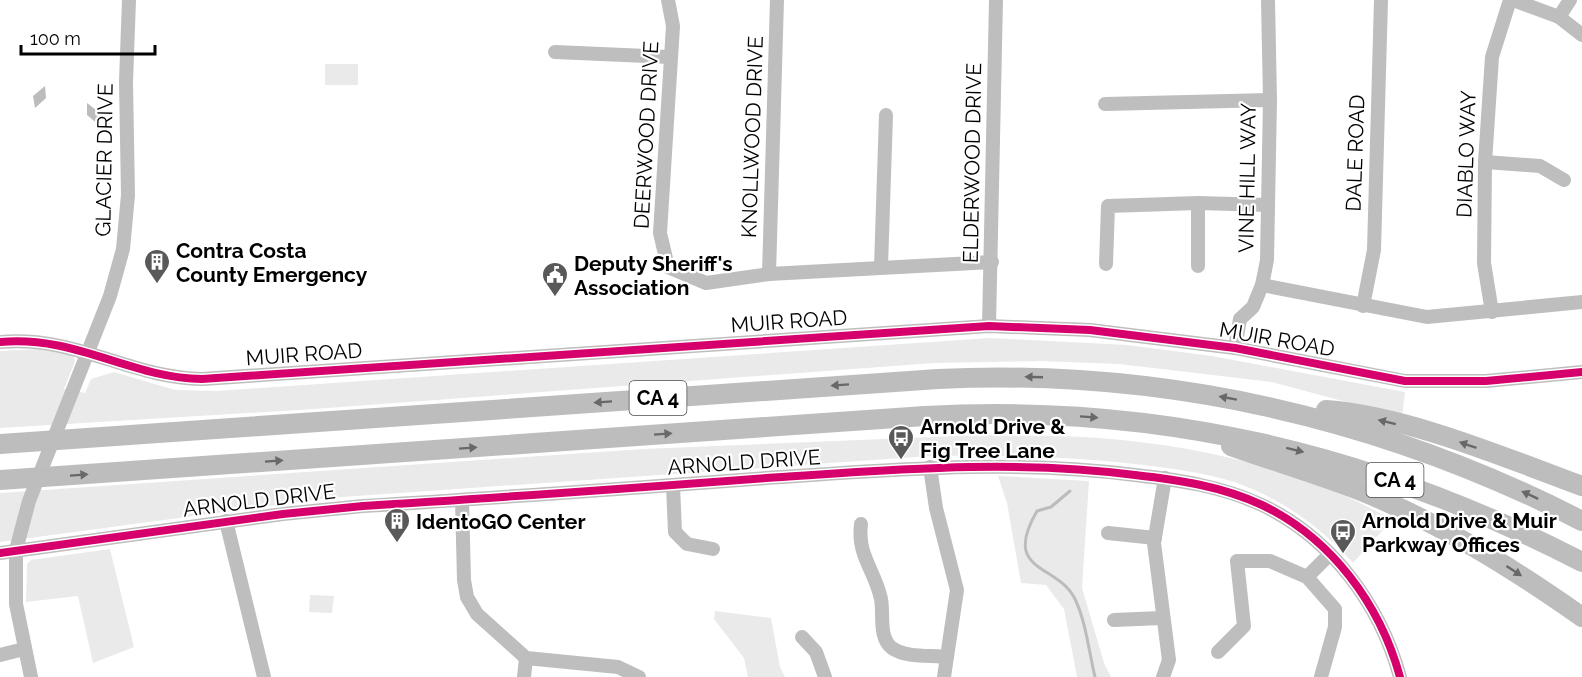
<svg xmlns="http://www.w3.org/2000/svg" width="1582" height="677" font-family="Raleway,sans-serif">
  <rect width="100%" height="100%" fill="#fff"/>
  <g fill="#eaeaea">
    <rect x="325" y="64" width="33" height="21"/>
    <polygon points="990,338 1127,345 1212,356 1405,392 1402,417 1272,382 1119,364 1041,361 934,363 314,409 0,428 0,351 39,349 73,355 75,361 64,389 85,393 91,379 114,372 175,390 216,391"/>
    <path d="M981,435C1021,436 1061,435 1100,438C1200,446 1304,469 1392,520L1353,563C1321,527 1279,497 1234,482C1202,472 1168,468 1135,464C1067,456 1000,455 931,456L328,498L0,542V493L643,449Z"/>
    <polygon points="998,476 1089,481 1082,588 1104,663 1111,677 1077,677 1064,609 1046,585 1021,583 1007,503"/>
    <polygon points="110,549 134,647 93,663 78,596 26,602 27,564 31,560"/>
    <polygon points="310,595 334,596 332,613 309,612"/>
    <polygon points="715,611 771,618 780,667 785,677 748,677 744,658 714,619"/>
  </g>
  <g fill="#bcbcbc">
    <polygon points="45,86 46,98 35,108 33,96"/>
    <polygon points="87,103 100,113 99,125 87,115"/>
  </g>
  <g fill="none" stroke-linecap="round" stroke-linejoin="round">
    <path stroke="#bcbcbc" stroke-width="3" d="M1070,491L1051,507L1037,511C1001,573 1057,563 1075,599C1086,622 1089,652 1095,677"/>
    <g stroke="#bebebe" stroke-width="14">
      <polyline points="668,0 673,26 660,233 668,267 706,283 769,274 992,262"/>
      <polyline points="1513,0 1559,17 1582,35"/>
      <polyline points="1559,17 1570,0"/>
      <polyline points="555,52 670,57"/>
      <polyline points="1105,104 1270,100"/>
      <polyline points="1485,162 1540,166 1564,180"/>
      <polyline points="1198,203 1198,266"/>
      <polyline points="1106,264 1108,206 1198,203 1268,205"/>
      <polyline points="881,267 886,115"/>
      <polyline points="769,274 777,0"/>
      <polyline points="1262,285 1427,317 1582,302"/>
      <polyline points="1363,306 1374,250 1381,0"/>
      <polyline points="1492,312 1484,263 1485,162 1492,57 1510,0"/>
      <polyline points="989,326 996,0"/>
      <path d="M0,342C76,335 130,378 202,379L989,326L1090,330L1235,348L1405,381H1486L1582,372"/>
      <polyline points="1235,348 1240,319 1253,307 1262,285 1267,260 1270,100 1268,0"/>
      <polyline points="930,467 936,508 957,590 944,677"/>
      <polyline points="673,485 675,532 687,544 713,549"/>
      <polyline points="462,500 464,580 467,597 477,614 526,658 618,667 639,677"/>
      <polyline points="226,521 264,677"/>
      <path d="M861,524C857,556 875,570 881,599C884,614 878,637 892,648C906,658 931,655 947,657"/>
      <polyline points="1108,533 1155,538"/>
      <path d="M0,553L283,514L363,506C498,498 632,488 766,478C890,470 1012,459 1135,475C1179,480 1221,486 1262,505C1331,538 1380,604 1400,677"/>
      <polyline points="1307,577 1330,554"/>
      <polyline points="1114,620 1161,618"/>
      <polyline points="802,637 816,652 825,677"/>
      <polyline points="1218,652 1244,626 1237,561 1270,561 1307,577 1335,609 1335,627 1321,677"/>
      <polyline points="0,655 24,649"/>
      <polyline points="31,677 16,604 16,550 29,501 110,296 123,249 128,195 126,82 129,0"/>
      <polyline points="524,677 526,658"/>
      <polyline points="1163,677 1169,660 1154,543 1165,478"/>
    </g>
    <g stroke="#bdbdbd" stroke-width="20">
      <path d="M1326,410C1407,416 1506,458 1582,486"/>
      <path d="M0,444L938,379C1163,368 1382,418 1582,521"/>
      <path d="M1231,446C1273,461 1315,473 1356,489C1437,521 1511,567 1582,617"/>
      <path d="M0,480L925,416C1159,403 1374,454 1582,562"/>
    </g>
    <defs>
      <g id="cycleway">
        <path d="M0,342C76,335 130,378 202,379L989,326L1090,330L1235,348L1405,381H1486L1582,372"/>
        <path d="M0,553L283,514L363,506C498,498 632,488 766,478C890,470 1012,459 1135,475C1179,480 1221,486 1262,505C1331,538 1380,604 1400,677"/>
      </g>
    </defs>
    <use href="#cycleway" stroke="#fff" stroke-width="11"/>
    <use href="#cycleway" stroke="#d6006c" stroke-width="8"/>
  </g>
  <defs><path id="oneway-solid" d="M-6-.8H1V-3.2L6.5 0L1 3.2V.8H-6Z" transform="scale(1.5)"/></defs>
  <g fill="#686868">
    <use href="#oneway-solid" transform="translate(1034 377) rotate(-178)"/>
    <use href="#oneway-solid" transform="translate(840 385) rotate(176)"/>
    <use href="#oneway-solid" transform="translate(1228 398) rotate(-170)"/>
    <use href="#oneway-solid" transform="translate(603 402) rotate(176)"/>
    <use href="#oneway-solid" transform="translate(1089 417) rotate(4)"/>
    <use href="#oneway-solid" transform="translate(1387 422) rotate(-166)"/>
    <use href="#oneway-solid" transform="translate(663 434) rotate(-4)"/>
    <use href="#oneway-solid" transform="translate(1468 445) rotate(-161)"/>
    <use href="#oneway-solid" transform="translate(468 448) rotate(-4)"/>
    <use href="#oneway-solid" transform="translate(1295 450) rotate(14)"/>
    <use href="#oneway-solid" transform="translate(274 461) rotate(-4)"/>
    <use href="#oneway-solid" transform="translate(79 475) rotate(-4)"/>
    <use href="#oneway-solid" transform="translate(1530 495) rotate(-155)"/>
    <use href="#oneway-solid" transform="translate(1514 571) rotate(33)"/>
  </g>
  <defs>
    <symbol id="building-pin" viewBox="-11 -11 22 30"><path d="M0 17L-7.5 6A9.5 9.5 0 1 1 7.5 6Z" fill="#595959" stroke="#fff"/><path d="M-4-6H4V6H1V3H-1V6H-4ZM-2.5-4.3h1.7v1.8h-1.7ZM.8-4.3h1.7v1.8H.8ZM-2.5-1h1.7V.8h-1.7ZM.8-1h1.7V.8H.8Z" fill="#fff"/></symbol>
    <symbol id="civic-pin" viewBox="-11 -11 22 30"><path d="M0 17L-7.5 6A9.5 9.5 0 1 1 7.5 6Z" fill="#595959" stroke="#fff"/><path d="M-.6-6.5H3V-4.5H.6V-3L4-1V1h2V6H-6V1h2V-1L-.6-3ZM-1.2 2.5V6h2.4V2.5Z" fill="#fff"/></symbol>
    <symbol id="bus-pin" viewBox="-11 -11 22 30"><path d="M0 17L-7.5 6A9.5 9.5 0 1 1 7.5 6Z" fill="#595959" stroke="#fff"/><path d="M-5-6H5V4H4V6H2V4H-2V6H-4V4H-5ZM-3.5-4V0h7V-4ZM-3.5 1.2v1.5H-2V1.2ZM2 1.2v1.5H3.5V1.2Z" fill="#fff"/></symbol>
  </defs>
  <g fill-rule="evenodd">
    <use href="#building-pin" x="142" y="247" width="30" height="40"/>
    <use href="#civic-pin" x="540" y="260" width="30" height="40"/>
    <use href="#bus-pin" x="886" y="423" width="30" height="40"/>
    <use href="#building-pin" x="382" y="506" width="30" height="40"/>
    <use href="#bus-pin" x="1328" y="517" width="30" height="40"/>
  </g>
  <g text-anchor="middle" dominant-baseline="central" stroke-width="4.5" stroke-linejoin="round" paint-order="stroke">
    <g fill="#fff" stroke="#4c4c4c" stroke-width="1.5">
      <rect x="629.5" y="381" width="57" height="34" rx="4.5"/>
      <rect x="1366.5" y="463" width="57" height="34" rx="4.5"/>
    </g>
    <g font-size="20" font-weight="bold" fill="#000">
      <text x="658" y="398">CA 4</text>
      <text x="1395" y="480">CA 4</text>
    </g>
    <g font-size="21" fill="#000" stroke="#fff">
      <text transform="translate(646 135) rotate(-87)">DEERWOOD DRIVE</text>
      <text transform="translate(752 137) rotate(-88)">KNOLLWOOD DRIVE</text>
      <text transform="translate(1355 153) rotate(-88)">DALE ROAD</text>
      <text transform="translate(1466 154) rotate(-88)">DIABLO WAY</text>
      <text transform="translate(104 160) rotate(-89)">GLACIER DRIVE</text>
      <text transform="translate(972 163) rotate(-89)">ELDERWOOD DRIVE</text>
      <text transform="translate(1247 178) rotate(-89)">VINE HILL WAY</text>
      <text transform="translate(789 321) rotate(-4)">MUIR ROAD</text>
      <text transform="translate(1277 339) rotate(10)">MUIR ROAD</text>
      <text transform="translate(304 354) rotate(-4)">MUIR ROAD</text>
      <text transform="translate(744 462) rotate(-4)">ARNOLD DRIVE</text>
      <text transform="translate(259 500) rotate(-7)">ARNOLD DRIVE</text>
    </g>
    <g font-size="21" font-weight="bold" fill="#000" stroke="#fff" text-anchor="start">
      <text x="176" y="250">Contra Costa<tspan x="176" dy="24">County Emergency</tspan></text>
      <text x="574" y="263">Deputy Sheriff's<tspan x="574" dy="24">Association</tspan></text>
      <text x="920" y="426">Arnold Drive &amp;<tspan x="920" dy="24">Fig Tree Lane</tspan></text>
      <text x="1362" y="520">Arnold Drive &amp; Muir<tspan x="1362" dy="24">Parkway Offices</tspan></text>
      <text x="416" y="521">IdentoGO Center</text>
    </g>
  </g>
  <path d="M21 45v9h134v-9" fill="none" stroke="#000000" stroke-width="3"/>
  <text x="30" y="45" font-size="18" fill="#000000" stroke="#ffffff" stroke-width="4.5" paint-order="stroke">100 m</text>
</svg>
